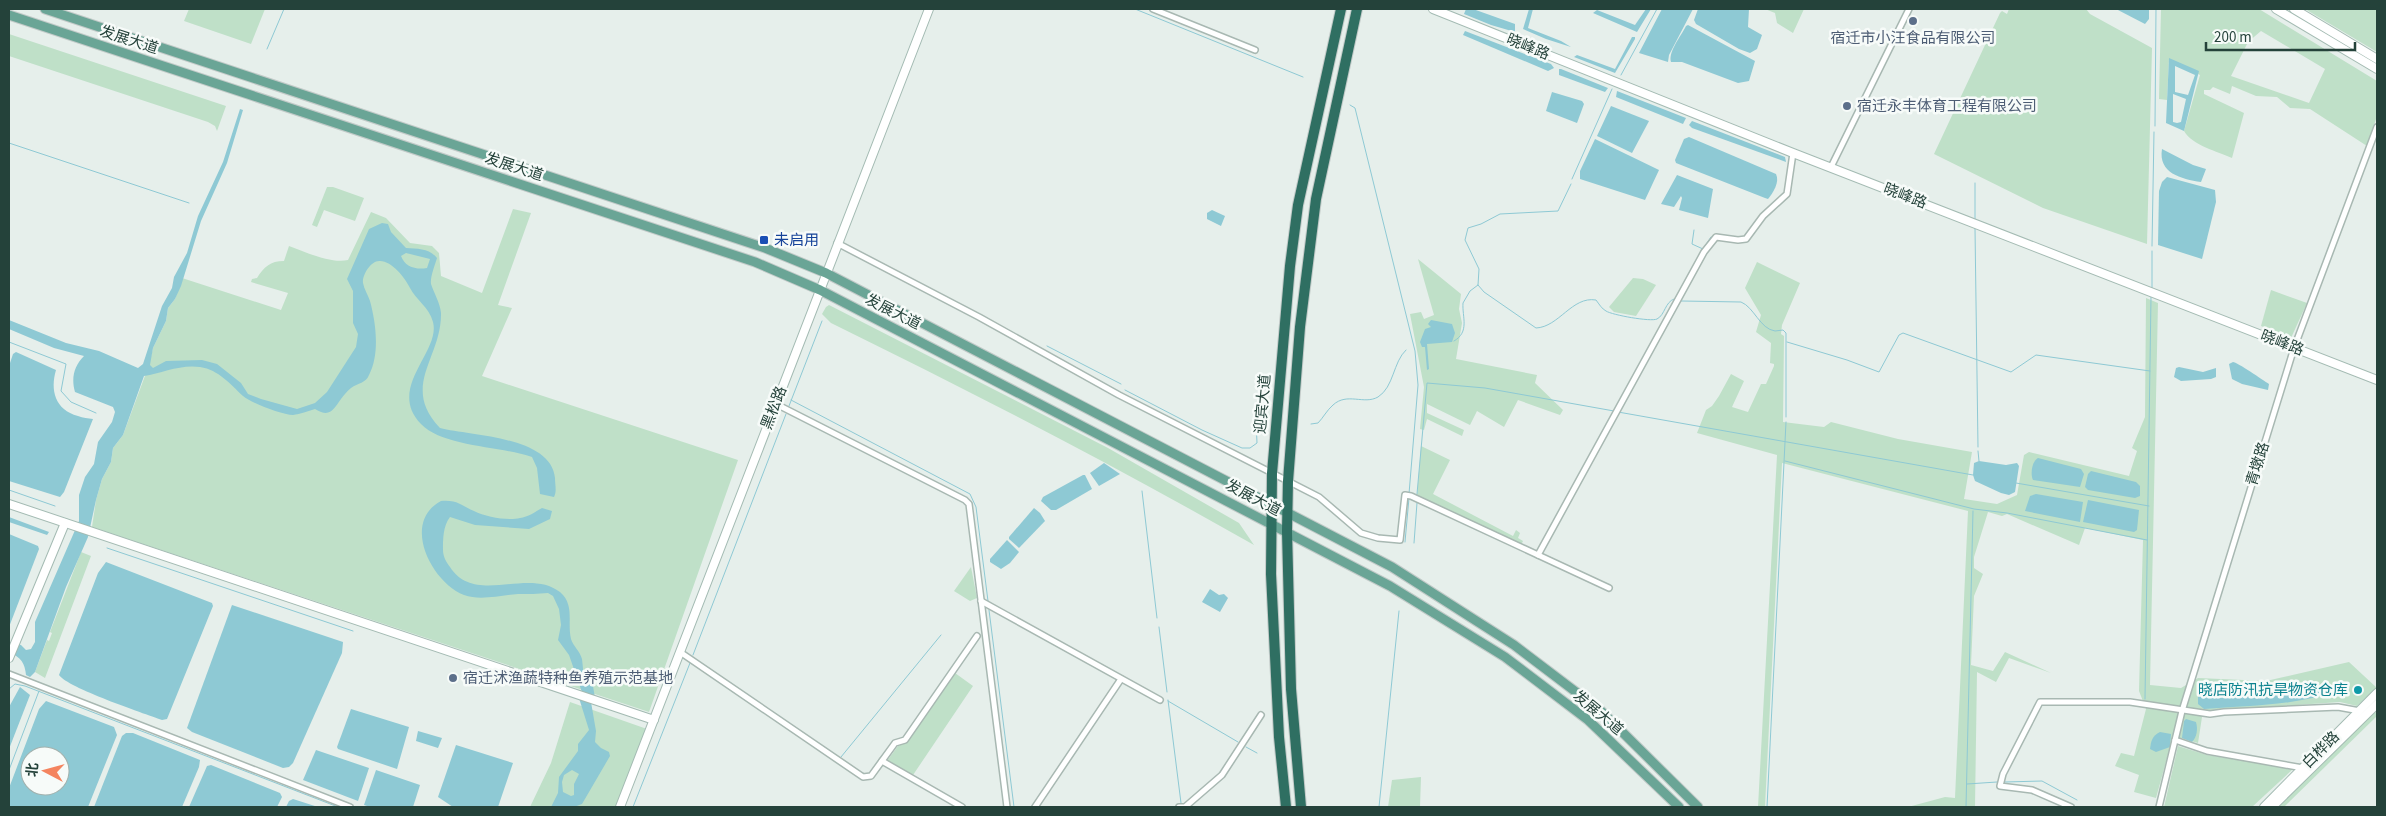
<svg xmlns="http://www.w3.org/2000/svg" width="2386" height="816" font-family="'Source Sans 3','Noto Sans SC',sans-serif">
  <rect width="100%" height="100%" fill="#e6efeb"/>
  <g fill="#bfe0c8" fill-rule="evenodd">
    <polygon points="189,9 265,9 251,44 184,21"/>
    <polygon points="1765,9 1804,9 1793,33 1777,23 1775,13"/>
    <polygon points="2009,9 2086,9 2090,14 2152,48 2147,244 2043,208 1934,154 2000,13 2002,11 2007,14"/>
    <path d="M2161,9H2259L2377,81V116L2367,146L2310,109L2290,108L2277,97L2256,96L2232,86L2230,94L2213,87L2210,90H2204V94L2244,113L2232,158C2217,151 2193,146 2184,131L2200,75L2169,59L2167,100L2159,99ZM2261,31L2325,69L2309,103L2231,76L2248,42Z"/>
    <polygon points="2305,9 2377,9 2377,52"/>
    <polygon points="9,34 226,106 217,131 215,126 208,122 9,56"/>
    <polygon points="327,187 333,187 364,198 355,221 324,210 317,227 312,225"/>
    <path d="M513,209L531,213L498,305L512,308L482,376L738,460L649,712L92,527L96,500L102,479L111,462L113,448L123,435L149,365L153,348L166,321L168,308L175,299L182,278L281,310L288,293L251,282L252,279L257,278C264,267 270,261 284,261L289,246C305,252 331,264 348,260L371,212L386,218L410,243L432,246L439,253L441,276L482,293Z"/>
    <polygon points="1418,259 1461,294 1459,309 1462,323 1456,359 1537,375 1535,383 1563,410 1560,415 1518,400 1504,427 1477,411 1470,425 1427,404 1427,413 1464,430 1462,436 1427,419 1424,430 1420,429 1424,387 1410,314 1421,312 1424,319 1434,315"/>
    <polygon points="1757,262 1800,283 1782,325 1781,334 1784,336 1783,422 1824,427 1831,422 1898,439 1972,452 1964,499 1997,504 2017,495 2024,455 2029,452 2129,476 2137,451 2132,448 2145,417 2146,298 2158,303 2150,685 2181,688 2198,678 2266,681 2349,662 2377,688 2357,706 2340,702 2206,711 2200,710 2202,717 2198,743 2173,736 2156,798 2134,792 2139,775 2115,766 2121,753 2134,756 2146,709 2139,691 2143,540 2085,528 2079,545 2007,514 2002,516 1988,512 1974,557 1974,568 1983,574 1974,596 1971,665 1993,671 2005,652 2051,673 2009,658 1996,682 1977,672 1975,807 1908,807 1945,797 1955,798 1968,511 1782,463 1765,807 1758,807 1777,455 1697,433 1706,410 1712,406 1719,396 1731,374 1744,381 1732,407 1748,412 1761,384 1766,384 1774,366 1774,364 1770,363 1771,343 1756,332 1761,315 1745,288"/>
    <polygon points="1633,278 1643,279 1656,285 1636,316 1614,312 1609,307"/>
    <polygon points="2271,290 2307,303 2291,338 2261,326"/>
    <path d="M829,305L1108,448L1239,523L1254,545C1115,466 974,393 831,323L822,314L826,307Z"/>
    <polygon points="1421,446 1450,460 1433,494 1513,536 1516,530 1520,533 1518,538 1523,541 1521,545 1417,496"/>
    <polygon points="81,552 91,556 45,678 35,672 47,640 49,641 52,633 50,632"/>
    <polygon points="971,567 977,598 970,601 954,591"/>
    <polygon points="955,673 973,686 913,775 887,761 898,746 907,742"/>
    <polygon points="570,702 647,729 617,807 530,807 551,763"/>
    <polygon points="2374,712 2377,713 2377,716 2284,807 2276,807"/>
    <polygon points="2178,746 2207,755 2293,769 2252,807 2164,807"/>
    <polygon points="1421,777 1420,807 1388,807 1392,780"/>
  </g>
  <g fill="#8ec9d4" fill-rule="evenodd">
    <polygon points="1466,9 1473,9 1515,24 1515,32 1491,25 1464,14"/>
    <polygon points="1529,9 1533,9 1528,28 1561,41 1571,47 1546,39 1523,29"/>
    <polygon points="1646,9 1651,9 1637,32 1593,13 1597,10 1635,25"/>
    <polygon points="1662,9 1693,9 1669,55 1668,62 1639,53"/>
    <polygon points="1698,9 1749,9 1748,27 1762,35 1757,49 1750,53 1739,49 1696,24 1694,20"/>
    <polygon points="2116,9 2149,9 2149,19 2145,24"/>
    <path d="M1688,25L1755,61L1749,81L1738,83L1682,62H1671C1668,52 1681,36 1686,26Z"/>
    <polygon points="1465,31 1551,64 1554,68 1548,71 1463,35"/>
    <polygon points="1632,37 1635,37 1635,39 1615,73 1574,57 1577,55 1615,69"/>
    <path d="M2169,58L2199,71L2184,131L2166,123ZM2175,66L2195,75L2188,95L2175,92ZM2173,94L2186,99L2181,122L2177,123L2173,122Z"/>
    <polygon points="1559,69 1561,69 1608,88 1605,92 1559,75"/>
    <polygon points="1617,91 1686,118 1683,124 1616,97"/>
    <polygon points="1552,92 1582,101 1584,104 1577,123 1546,111"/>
    <polygon points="1611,106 1649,121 1632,153 1597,136"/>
    <path d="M240,109L243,110L227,163L201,221L181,286L175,299L168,308L166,321L153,348L150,365L153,368L166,361L202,360L217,364L241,383L248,394L261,399L297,409L315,403L327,392L356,347L358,334L353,323V291L347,279L369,229L382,223L388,224L391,232L406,248C418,249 429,248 437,258C435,265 430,277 431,284C434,293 440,303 441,313C442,358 400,386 440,428C471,436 551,436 555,478C555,485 557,491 554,497L540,494L537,468L532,457C501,446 443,447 421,424C386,388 441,352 433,322C429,307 416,300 410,288C405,278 392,261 380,261C371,260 362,275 363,283C364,289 368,295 370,301C376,323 380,354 369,375C366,383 358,383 351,388C347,391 344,395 341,399C333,410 330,418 315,409C308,411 300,414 293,415C282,415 251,403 243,396C230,384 219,370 200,367C181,364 162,373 144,376L123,435L113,448L111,462L102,479L96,500L88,537L66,587L35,672L30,677L26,675C25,664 21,656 9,653V642L21,645L26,650L31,649L35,642V622L79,521V495L85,477L94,464L98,442L112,422L115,412L113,407L75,392C71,378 74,366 84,356L54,348L9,329V320L66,343L99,351L138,368L143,364L162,306L172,288L174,277L187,253L198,216L223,162ZM406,253L430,259L427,268C416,270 405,267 401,256Z"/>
    <polygon points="1692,121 1785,157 1786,162 1692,128 1689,125"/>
    <path d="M1689,137L1776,174C1780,182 1773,193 1768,199L1765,198L1676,163L1675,160L1684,139Z"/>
    <polygon points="1595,139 1659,170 1645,200 1580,179 1580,171"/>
    <path d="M2162,149L2193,165L2206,169L2201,182C2181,179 2158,173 2162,149Z"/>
    <polygon points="1677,175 1713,189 1708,218 1679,210 1682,198 1681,196 1674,207 1661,204"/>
    <polygon points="2167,177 2215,190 2216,202 2202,259 2158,245 2159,191 2162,182"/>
    <polygon points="1212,210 1225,216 1221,226 1207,219 1207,213"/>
    <polygon points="1431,320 1452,324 1455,333 1452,342 1427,344 1429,369 1427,370 1425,347 1422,347 1420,342 1425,329 1431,327 1428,324"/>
    <path d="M16,352L56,370C50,390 55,410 78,416C83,418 88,418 93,419L64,492L60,497L9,481V366L13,354Z"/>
    <path d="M2233,362C2237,362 2263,380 2269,384L2268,390L2242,384L2232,379L2229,364Z"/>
    <polygon points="2179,367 2203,372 2216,368 2216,377 2211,379 2181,381 2174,377 2176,368"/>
    <path d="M2038,458L2081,469L2084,474L2080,487L2033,480C2030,474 2032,461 2038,458Z"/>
    <polygon points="1979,461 2006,465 2017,463 2019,466 2015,492 2009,495 2001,493 1975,481 1973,475 1974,463"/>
    <polygon points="1104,463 1120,474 1099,486 1090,473"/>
    <polygon points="2091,471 2136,482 2140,486 2140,496 2135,498 2088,490 2085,487 2088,474"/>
    <polygon points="1083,475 1085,475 1092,489 1056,510 1051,510 1041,501 1043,497"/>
    <polygon points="2036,494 2083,502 2080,522 2025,511 2030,496"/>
    <polygon points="2088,500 2139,510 2137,530 2134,532 2083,522"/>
    <path d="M441,501C459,500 459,505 474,511C486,517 508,521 520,518C528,517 535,512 542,508L552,511L550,519L529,529L475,525L450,517C443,526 443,539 443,550C443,556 446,562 450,567C475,606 528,567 560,592C575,605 567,622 571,639C573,646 580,651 582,659C583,666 583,674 585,682H589L593,686L595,698L583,695L569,655L558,640L561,625L559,609L553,596L548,593C538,594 528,594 518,594C500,595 481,601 464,595C431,582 401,522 441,501Z"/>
    <polygon points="1034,508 1040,513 1045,521 1019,548 1009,539 1009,537"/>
    <polygon points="9,517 49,532 47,535 9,522"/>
    <polygon points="9,534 38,546 39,549 9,627"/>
    <polygon points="1007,540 1019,552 1010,563 1001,569 990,562 990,559"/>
    <path d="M106,562L212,603L213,606L167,719L162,720C143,713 68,688 59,675L98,573Z"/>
    <polygon points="1210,589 1219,595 1224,594 1228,598 1220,612 1202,602"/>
    <polygon points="232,605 343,642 342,653 293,763 289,767 283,768 192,732 187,728"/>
    <polygon points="20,687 30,695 9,749 9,707"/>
    <path d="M2308,689H2320L2323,692L2321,696C2281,706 2245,706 2204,709L2198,704V697L2202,694L2256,697Z"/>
    <path d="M579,698L591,702L596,731L595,742L601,748L609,752L610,756L582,804L574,807H551L558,793L559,777L578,751V744L589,730ZM572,770L579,774L574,784V795L571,796L563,792L562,782L564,775Z"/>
    <path d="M46,701L114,727L117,735L88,807H9V788L39,709ZM30,756H60V786H30Z"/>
    <polygon points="351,709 409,727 397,769 338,749 337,747"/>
    <path d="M2186,719L2196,722C2198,729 2197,737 2192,742L2182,738L2184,721Z"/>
    <polygon points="418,731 442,738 438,748 416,741"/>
    <path d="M2160,732L2171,734L2170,747L2156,752L2150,749C2151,741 2152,736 2160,732Z"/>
    <polygon points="126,733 133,733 200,760 199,767 182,807 94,807 122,736"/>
    <polygon points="456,745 513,763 498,807 453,807 438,797"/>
    <polygon points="316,750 369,768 358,801 303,780"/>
    <polygon points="211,765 280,793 282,797 277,807 189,807 207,766"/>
    <polygon points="376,770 420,785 413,807 370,807 364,805"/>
    <polygon points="293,799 318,807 286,807 289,801"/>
  </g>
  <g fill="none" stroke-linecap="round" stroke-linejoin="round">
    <g stroke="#8ec9d4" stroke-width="1">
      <polyline points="1135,9 1303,77"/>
      <polyline points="267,49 284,9"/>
      <polyline points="1621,75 1657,9"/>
      <polyline points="1350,105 1355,108 1415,351 1418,385 1409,494"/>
      <polyline points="2155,126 2156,9"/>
      <polyline points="9,143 189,203"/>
      <polyline points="1572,179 1612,89"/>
      <polyline points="1975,183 1975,221"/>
      <polyline points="1975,228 1978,447"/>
      <polyline points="1694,230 1692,244 1703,249 1711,237"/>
      <polyline points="2152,246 2154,132"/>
      <path d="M1478,285L1484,292L1536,328C1559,327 1572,296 1596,300C1599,304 1602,309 1606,311C1612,315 1651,322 1657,319C1665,315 1665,302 1674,299"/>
      <polyline points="2152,288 2152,251"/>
      <path d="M1681,301L1741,302C1754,307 1760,329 1775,331C1778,331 1780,330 1783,330L1786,333V417"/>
      <path d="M1454,341C1470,332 1462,317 1463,303L1470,291L1478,285L1479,269L1465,240L1468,228L1481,224L1500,214L1558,211L1571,184"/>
      <polyline points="9,342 66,364 61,391 71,402 96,413"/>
      <polyline points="1787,342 1847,360 1879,372 1899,335 1903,333 2011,372 2036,355 2150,371"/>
      <polyline points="1047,346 1121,384"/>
      <polyline points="1125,390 1202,430 1242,448 1250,448 1257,443 1256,420"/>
      <polyline points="791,400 970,494 976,507 988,601"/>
      <polyline points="789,406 822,321"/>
      <polyline points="1618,412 1973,475"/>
      <path d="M1311,424L1318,423C1323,418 1327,410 1333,405C1347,392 1364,405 1378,397C1394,387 1393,362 1406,350"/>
      <polyline points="1978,451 1979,461"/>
      <polyline points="1785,461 1974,509 2007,513 2147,540"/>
      <polyline points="2016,483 2149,506"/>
      <polyline points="9,490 55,506"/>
      <polyline points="1142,491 1157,618"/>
      <polyline points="1417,494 1427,383 1485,388 1614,411"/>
      <polyline points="1405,542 1409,498"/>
      <polyline points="1414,543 1417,503"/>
      <polyline points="107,548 353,631"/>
      <polyline points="989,610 1014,807"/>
      <polyline points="1159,627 1167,692"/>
      <polyline points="693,655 786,414"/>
      <polyline points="9,689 15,684 25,686 338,807"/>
      <polyline points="2145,699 2151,297"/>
      <polyline points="1168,700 1181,803"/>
      <polyline points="1168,701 1238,742"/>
      <polyline points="1246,747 1257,753"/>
      <polyline points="841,757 941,635"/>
      <polyline points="9,770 39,691"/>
      <polyline points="2005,782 2042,781 2077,800"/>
      <polyline points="1967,784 1997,782"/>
      <polyline points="633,807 690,663"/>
      <polyline points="1379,807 1399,611"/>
      <polyline points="1767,807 1786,422"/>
      <polyline points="1966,807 1973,511"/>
    </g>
    <defs>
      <g id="street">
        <polyline points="1153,9 1255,50"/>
        <polyline points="1831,167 1909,9"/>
        <polyline points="837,243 979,317 1119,395 1319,497 1361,533 1378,538 1400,540 1405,495 1411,496 1609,588"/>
        <polyline points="776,404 965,500 969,504 1007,807"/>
        <polyline points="1538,555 1704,252 1716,237 1738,240 1746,239 1763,216 1787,194 1793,153"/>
        <polyline points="981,601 1160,700"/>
        <polyline points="680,652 863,777 871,776 895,743 905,740 977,636"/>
        <polyline points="9,674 350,807"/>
        <polyline points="2175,740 2207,751 2303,768"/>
        <polyline points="882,761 962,807"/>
        <polyline points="1035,807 1121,679"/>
        <polyline points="1179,807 1185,807 1222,775 1261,715"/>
        <polyline points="2071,807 2032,790 2000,786 2003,774 2040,702 2130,702 2210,714 2224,712 2338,707 2360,711"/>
        <polyline points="2159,807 2182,711 2294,348 2377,127"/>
      </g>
      <g id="secondary">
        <polyline points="1433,9 1793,153 2377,380"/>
        <polyline points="2276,9 2377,69"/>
        <polyline points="2294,9 2377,59"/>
        <polyline points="9,504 654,720"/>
        <polyline points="9,658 65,523"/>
        <polyline points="620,807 929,9"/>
        <polyline points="2264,807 2377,693"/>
        <polyline points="2272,807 2377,704"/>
      </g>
      <g id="primary">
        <polyline points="45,9 765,248 826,273 1392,567 1514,645 1601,711 1698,807"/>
        <polyline points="9,15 755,262 820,290 1390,586 1505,657 1588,720 1679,807"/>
      </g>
      <g id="highway">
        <polyline points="1286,807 1279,737 1271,574 1272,473 1290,266 1298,205 1341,9"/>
        <polyline points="1301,807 1291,689 1287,531 1288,481 1300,327 1316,199 1357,9"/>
      </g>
    </defs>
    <use href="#street" stroke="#a8b8b2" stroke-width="8"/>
    <use href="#secondary" stroke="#a4bbb3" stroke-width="10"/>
    <use href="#primary" stroke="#c2cac8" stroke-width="11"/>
    <use href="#highway" stroke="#c2cac8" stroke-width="12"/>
    <use href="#street" stroke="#fff" stroke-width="5"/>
    <use href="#secondary" stroke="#fff" stroke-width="8"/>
    <use href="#primary" stroke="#6aa596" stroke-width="9"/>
    <use href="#highway" stroke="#2f6f62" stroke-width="10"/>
  </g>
  <g fill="#5c6f8a" stroke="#f7fbf9" stroke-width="2">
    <circle cx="1913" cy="21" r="5"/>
    <circle cx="1847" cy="106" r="5"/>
    <circle cx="453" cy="678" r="5"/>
  </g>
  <rect fill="#1a4fb4" stroke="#f7fbf9" stroke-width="2" x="759" y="235" width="10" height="10" rx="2.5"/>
  <circle fill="#0f9aa8" stroke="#f7fbf9" stroke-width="2" cx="2358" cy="690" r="5"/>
  <g text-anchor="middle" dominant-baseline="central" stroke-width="5" stroke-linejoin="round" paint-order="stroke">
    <g font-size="15" fill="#4e5e75" stroke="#f7fbf9" text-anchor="start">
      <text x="1913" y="38" text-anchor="middle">宿迁市小汪食品有限公司</text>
      <text x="1857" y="106">宿迁永丰体育工程有限公司</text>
      <text x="463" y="678">宿迁沭渔蔬特种鱼养殖示范基地</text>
    </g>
    <g font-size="15" fill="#24423a" stroke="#f7fbf9">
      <text transform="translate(129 40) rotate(18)">发展大道</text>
      <text transform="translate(1528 47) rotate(22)">晓峰路</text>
      <text transform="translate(514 167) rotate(18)">发展大道</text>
      <text transform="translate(1905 196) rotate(21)">晓峰路</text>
      <text transform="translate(893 312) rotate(27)">发展大道</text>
      <text transform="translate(2282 343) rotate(21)">晓峰路</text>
      <text transform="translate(1263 404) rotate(-85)">迎宾大道</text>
      <text transform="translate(774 408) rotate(-69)">黑松路</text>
      <text transform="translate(2258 464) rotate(-73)">青墩路</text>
      <text transform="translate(1253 498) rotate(28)">发展大道</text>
      <text transform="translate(1598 713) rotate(40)">发展大道</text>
      <text transform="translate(2321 750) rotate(-45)">白桦路</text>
    </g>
    <g font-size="15" fill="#164399" stroke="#f7fbf9" text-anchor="start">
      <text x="774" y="240">未启用</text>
    </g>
    <g font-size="15" fill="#0d838f" stroke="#f7fbf9" text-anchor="end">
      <text x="2348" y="690">晓店防汛抗旱物资仓库</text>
    </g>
  </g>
  <rect width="2386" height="816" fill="none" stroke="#24423a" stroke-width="20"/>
  <g transform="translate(45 771) rotate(276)"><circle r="24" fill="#f7fbf9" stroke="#a3b1ad"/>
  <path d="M0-4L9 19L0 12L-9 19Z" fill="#f4845f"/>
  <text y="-8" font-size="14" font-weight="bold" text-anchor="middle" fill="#24423a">北</text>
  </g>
  <path d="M2206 42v8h149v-8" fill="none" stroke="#24423a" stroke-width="2.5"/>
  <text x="2214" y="42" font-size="15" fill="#24423a" stroke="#f7fbf9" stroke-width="4" paint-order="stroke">200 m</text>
</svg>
